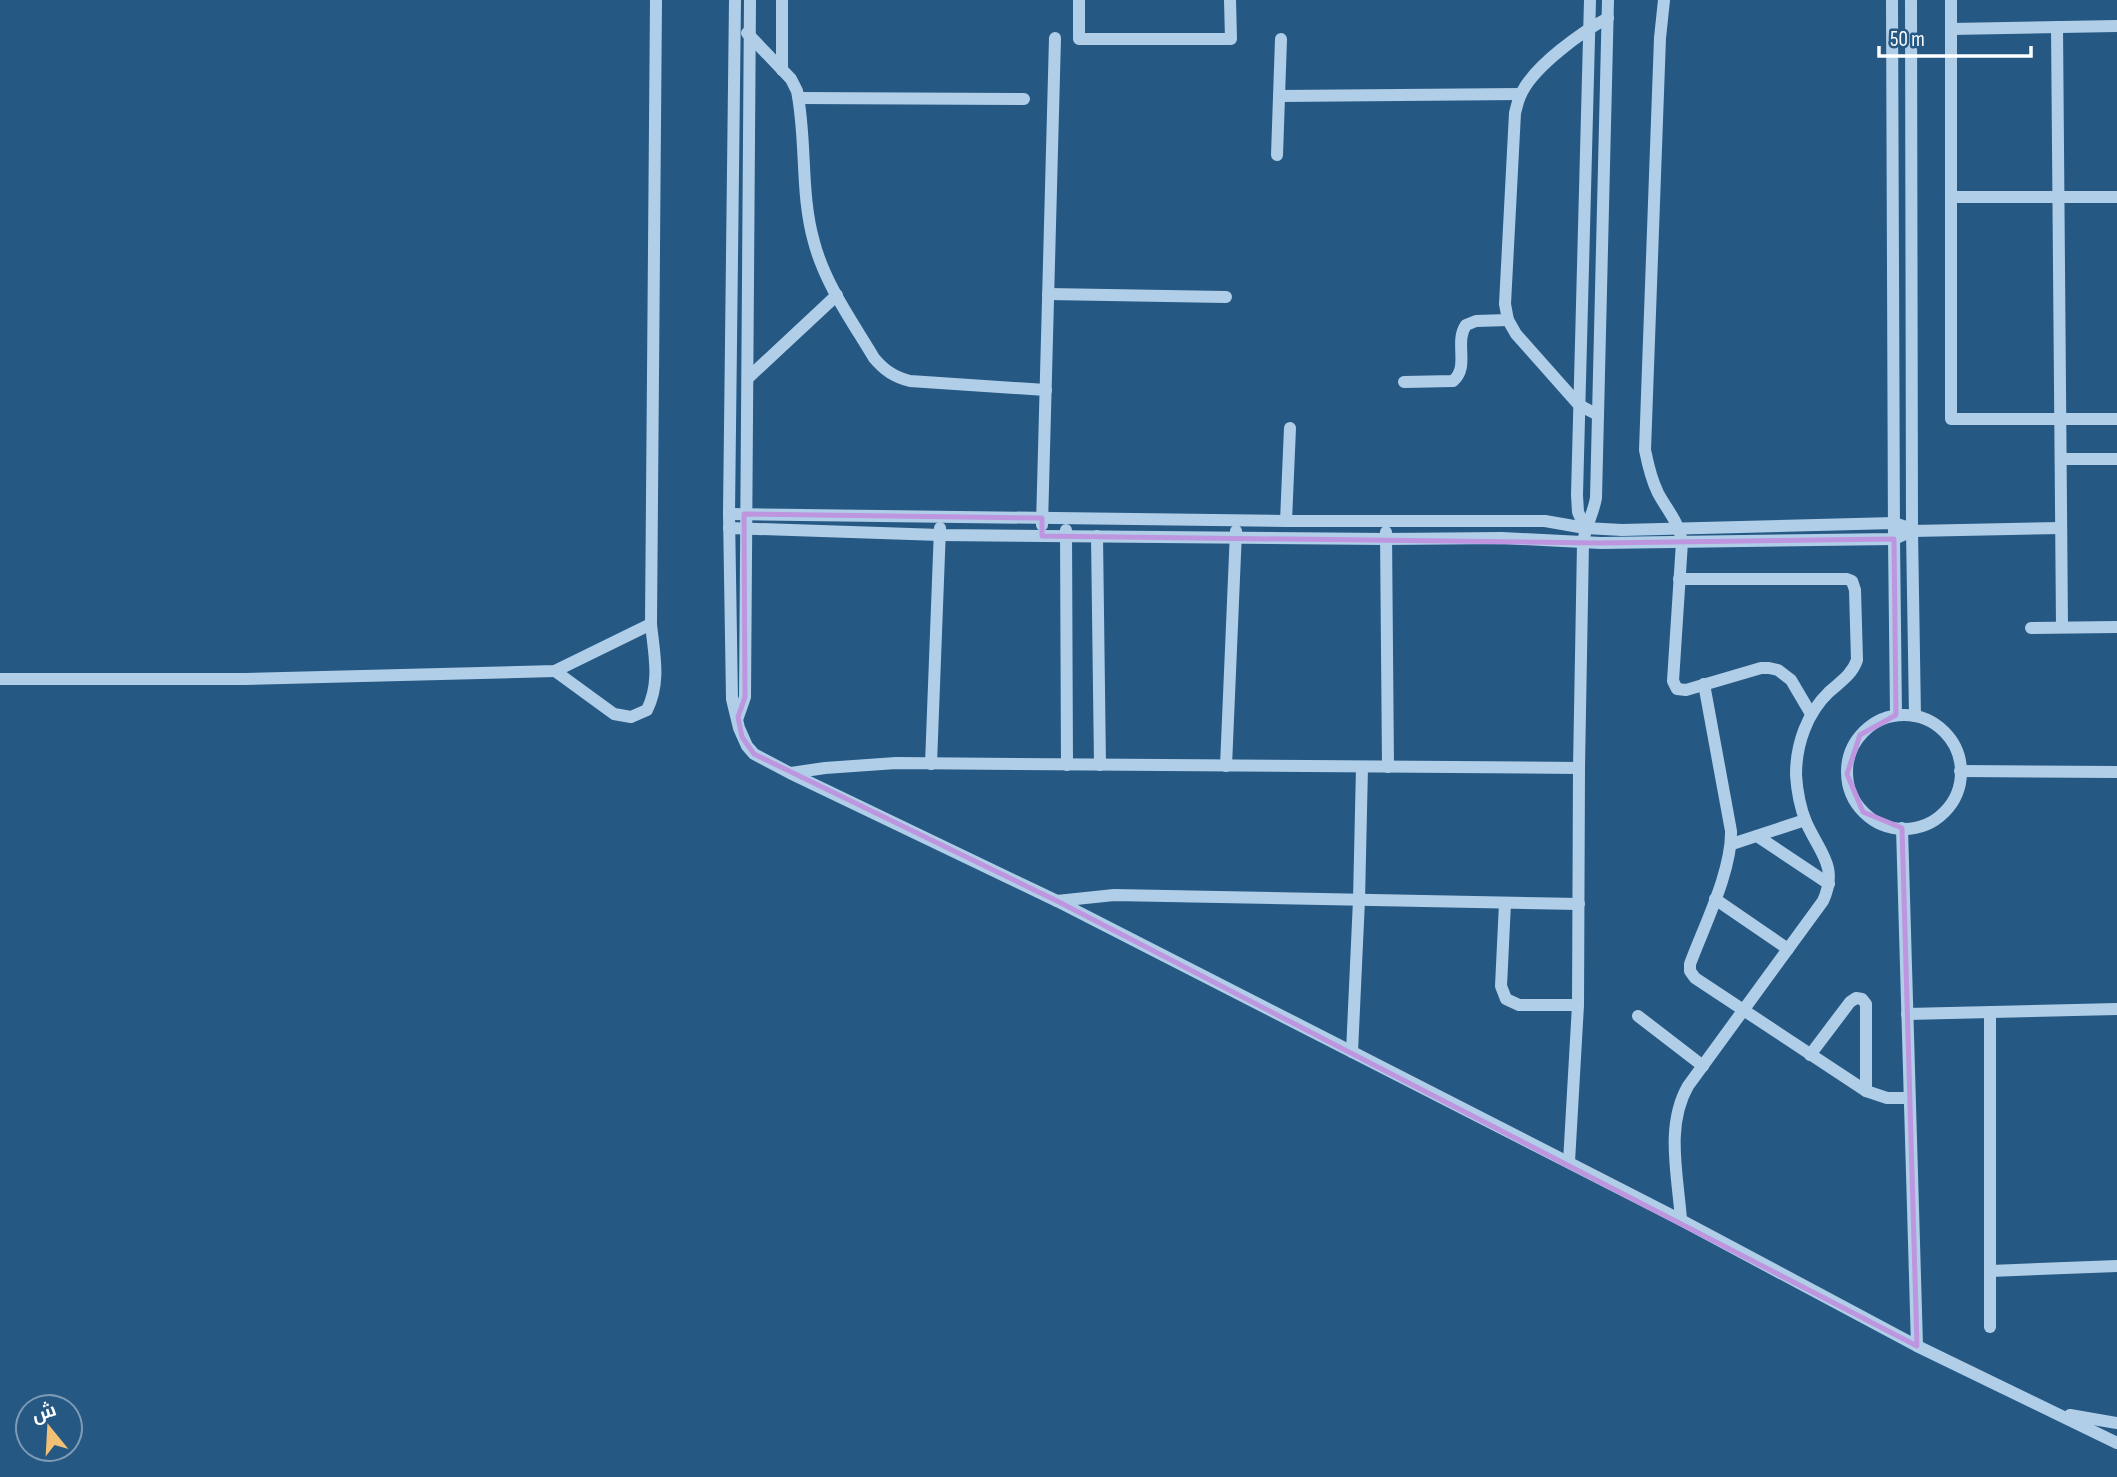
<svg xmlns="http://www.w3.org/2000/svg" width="2117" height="1477" font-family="'Sofia Sans Condensed',Cairo,sans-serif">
  <rect width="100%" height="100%" fill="#265884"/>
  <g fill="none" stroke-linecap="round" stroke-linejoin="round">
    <g stroke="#b0cee7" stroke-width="12">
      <polyline points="735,0 729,514 732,699 739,728 747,746 754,754 790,773 1057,901 1681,1220 1917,1346 2117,1443"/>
      <polyline points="782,0 782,70"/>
      <polyline points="1079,0 1079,39 1231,39 1230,0"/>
      <path d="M1664,0L1660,38L1645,450C1648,465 1651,479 1658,493C1667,510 1679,522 1682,542L1673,681L1677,689L1686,690L1761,668H1769L1778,670L1791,680L1811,714"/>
      <polyline points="1892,0 1894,539 1896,715"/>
      <polyline points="1911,0 1912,531 1915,716"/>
      <polyline points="1951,0 1951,419 2117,419"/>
      <polyline points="2057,27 2062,627"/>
      <polyline points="1951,29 2117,26"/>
      <path d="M747,33L791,79L797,91C807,141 800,193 814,242C825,284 852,321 874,358C884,370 894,377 910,381L1046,390"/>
      <polyline points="1279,96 1521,94"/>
      <polyline points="799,98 1024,99"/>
      <polyline points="1277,155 1281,39"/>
      <polyline points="1952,197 2117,197"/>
      <polyline points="1048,294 1226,297"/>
      <polyline points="748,378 837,295"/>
      <path d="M1404,382L1453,381C1470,367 1454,342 1466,325L1476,321L1508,320"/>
      <path d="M1598,415L1579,405L1516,334L1508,320L1505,304L1515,113C1517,106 1518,99 1522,92C1535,66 1581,32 1608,18"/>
      <polyline points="2061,459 2117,459"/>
      <polyline points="729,514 1286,521 1545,521 1585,528 1622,530 1894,523 1906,527 1912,531"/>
      <polyline points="1286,521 1290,428"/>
      <polyline points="1042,525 1055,38"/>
      <polyline points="729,528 940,535 1386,539 1502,538 1601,543 1894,539 1912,531 2061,528"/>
      <polyline points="1585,528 1578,512 1577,495 1590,0"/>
      <polyline points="1066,530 1067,765"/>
      <polyline points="1386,532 1388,767"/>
      <polyline points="1097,536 1100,765"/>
      <path d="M1679,579H1847L1852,581L1855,590L1857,660C1852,675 1840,682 1829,692C1807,713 1796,744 1796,775C1797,791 1800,807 1806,822C1819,852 1839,866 1823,901L1688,1086C1665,1126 1678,1176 1681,1220"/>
      <polyline points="2031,628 2117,627"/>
      <path d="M555,671L614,714L631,717L647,710C661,682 654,654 651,624L656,0"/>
      <polyline points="0,679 245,679 555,671 651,624"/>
      <path d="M1704,684L1731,831C1732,871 1704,926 1690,964V971L1695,978L1866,1091L1887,1098H1909"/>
      <circle cx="1904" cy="772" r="57"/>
      <path d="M738,717L745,697C745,465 750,233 750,0"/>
      <polyline points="931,764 940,528"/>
      <polyline points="1226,766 1236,531"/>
      <polyline points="1960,771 2117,772"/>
      <polyline points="791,773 825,768 896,763 1579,768"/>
      <polyline points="1902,828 1917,1346"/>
      <polyline points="1757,836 1829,884"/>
      <polyline points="1732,844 1805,820"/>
      <polyline points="1715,899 1788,949"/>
      <polyline points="1057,901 1114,895 1579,904"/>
      <polyline points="1505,903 1501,986 1506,999 1519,1005 1578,1005"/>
      <polyline points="1990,1012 1990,1327"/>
      <polyline points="1907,1014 2117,1009"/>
      <polyline points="1638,1016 1703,1066"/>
      <polyline points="1352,1052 1359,900 1362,767"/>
      <polyline points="1810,1055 1850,1002 1856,998 1862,999 1866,1004 1866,1091"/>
      <path d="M1569,1162L1578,1005L1579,768L1583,543C1585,527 1593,515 1596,498L1608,0"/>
      <polyline points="1990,1271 2117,1266"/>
      <polyline points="2070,1415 2117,1423"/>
    </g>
  </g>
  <path fill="none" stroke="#bd96df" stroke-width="5" stroke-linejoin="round" d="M744,514L1042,518V536L1601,543L1894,539L1896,715L1860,735L1847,774L1863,812L1902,828L1917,1346L1057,901L754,754L742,737L738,717L745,697Z"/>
  <g transform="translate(49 1428) rotate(342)"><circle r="33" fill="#265884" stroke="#7d9bb5" stroke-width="2"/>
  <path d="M0-5L12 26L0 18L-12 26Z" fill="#f0c175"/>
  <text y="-10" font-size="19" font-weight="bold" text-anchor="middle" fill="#ffffff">ش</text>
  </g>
  <path d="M1879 46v10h152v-10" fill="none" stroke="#ffffff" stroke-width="3.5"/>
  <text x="1890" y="46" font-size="21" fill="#ffffff" stroke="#265884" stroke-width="5" paint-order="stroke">50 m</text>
</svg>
